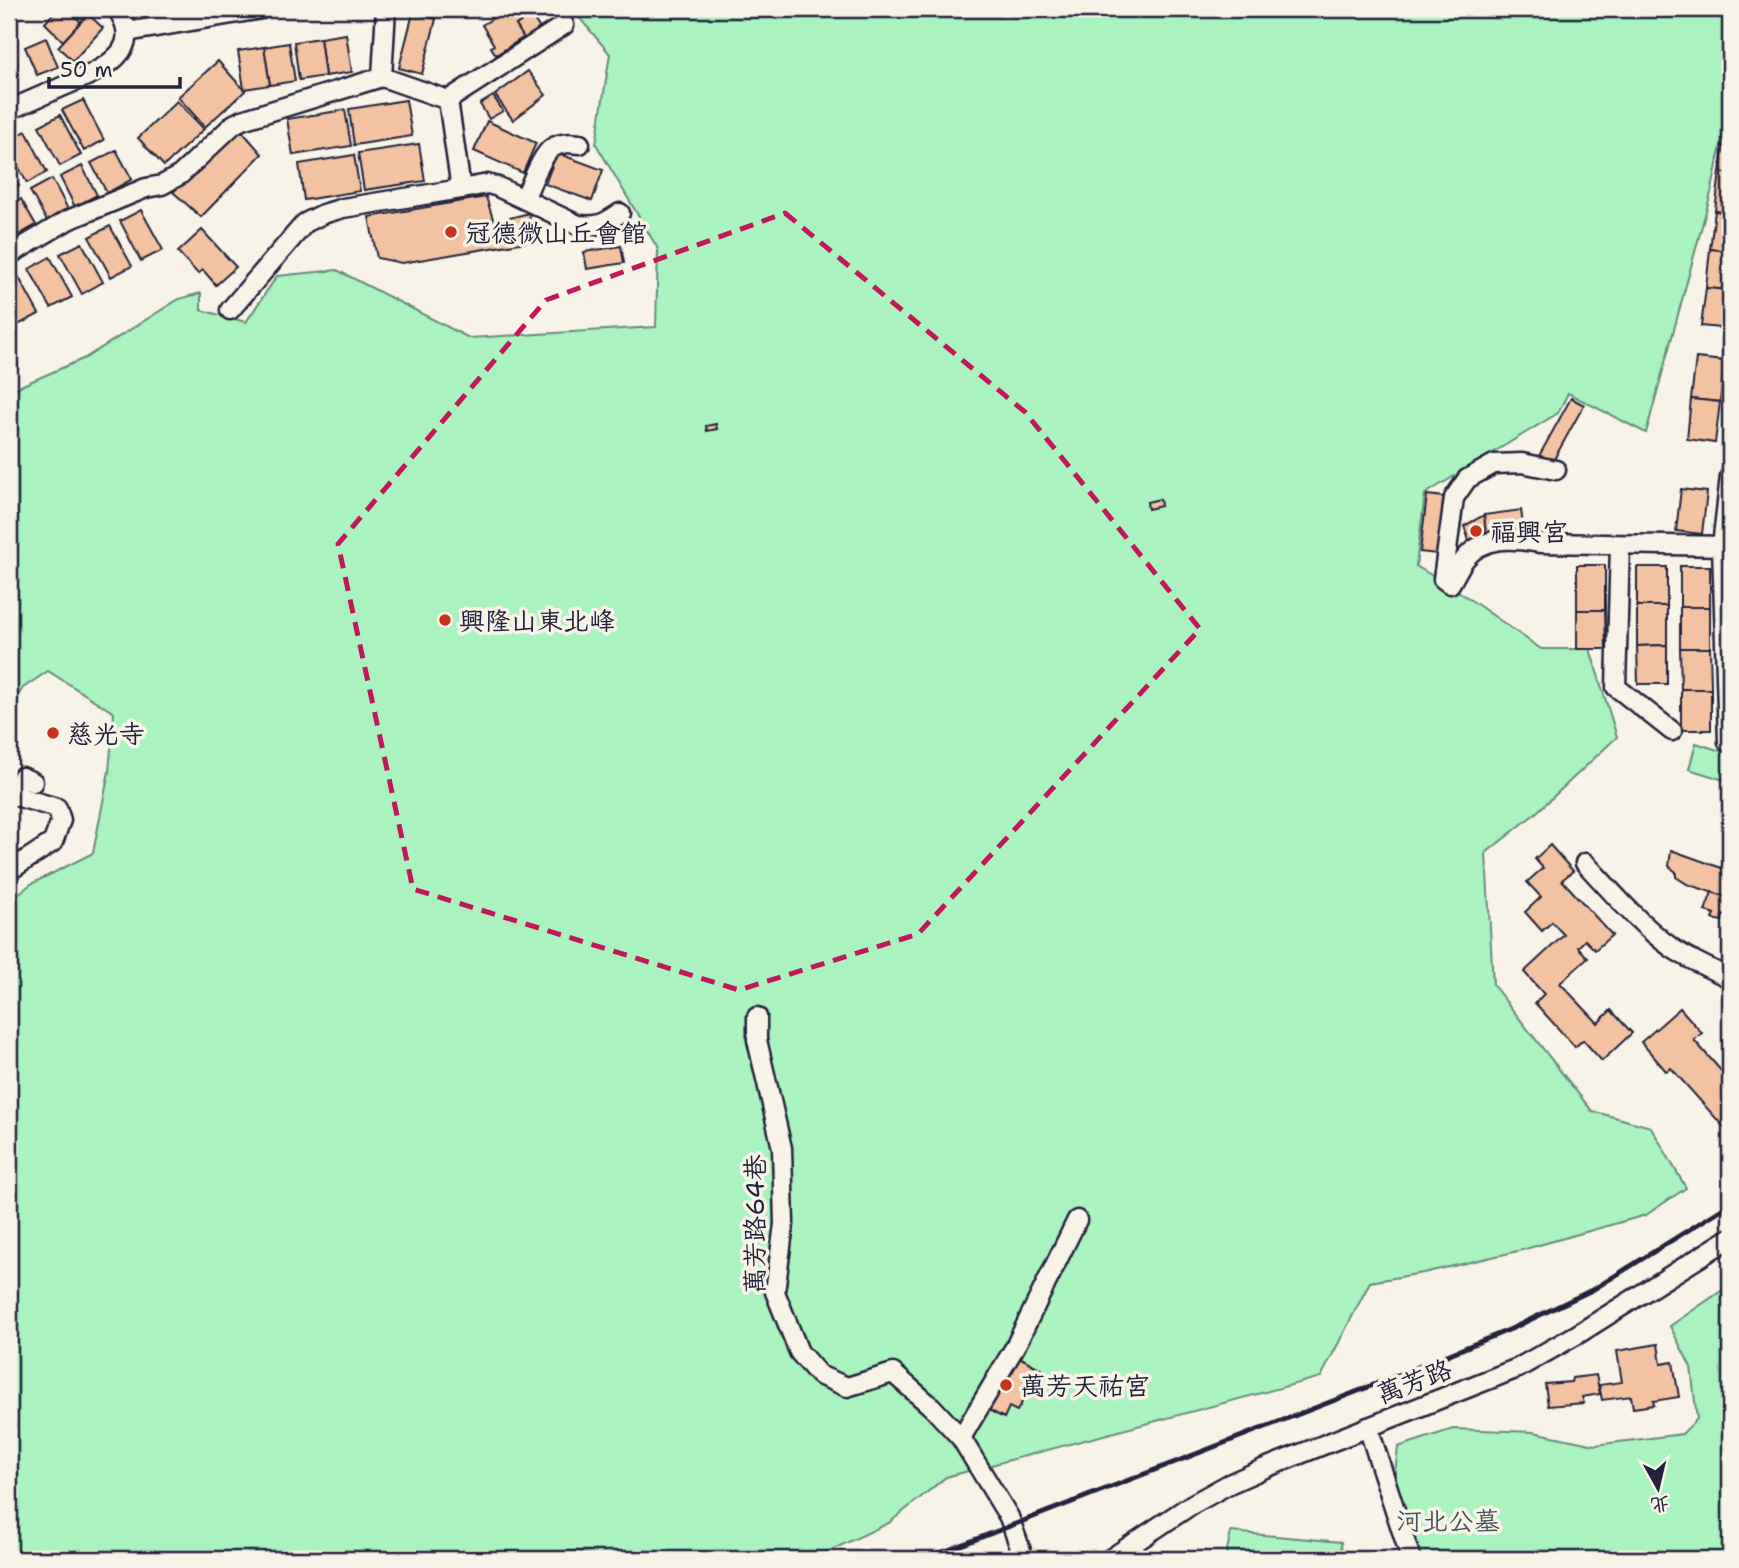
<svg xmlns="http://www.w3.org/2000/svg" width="1739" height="1568" font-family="'Shantell Sans','LXGW WenKai TC',sans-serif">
  <rect width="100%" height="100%" fill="#f7f3e8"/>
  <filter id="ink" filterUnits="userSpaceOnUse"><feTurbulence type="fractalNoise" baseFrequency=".0143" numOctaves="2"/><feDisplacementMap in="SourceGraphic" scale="14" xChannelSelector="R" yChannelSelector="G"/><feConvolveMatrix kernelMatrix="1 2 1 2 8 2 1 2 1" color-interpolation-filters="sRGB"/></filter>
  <g filter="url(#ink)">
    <g fill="#aaf2bf" stroke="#668a7d" stroke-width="2">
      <polygon points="572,9 1730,9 1730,118 1726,121 1712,189 1646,433 1568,393 1558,413 1425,494 1416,566 1458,591 1541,649 1590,649 1617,737 1537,812 1486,853 1493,985 1592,1111 1651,1127 1686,1188 1646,1215 1518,1251 1423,1273 1370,1282 1321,1377 946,1477 889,1523 812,1559 606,1559 576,1551 351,1559 202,1559 9,1552 9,901 31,884 93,853 109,771 114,713 48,671 23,688 9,709 9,391 85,358 179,299 201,293 201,310 246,322 277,276 337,270 469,338 656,327 658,249 596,144 610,54"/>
      <polygon points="1696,743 1730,754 1730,782 1689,769"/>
      <polygon points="1730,1285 1730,1559 1418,1559 1394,1482 1398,1447 1453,1429 1534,1432 1595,1445 1682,1434 1697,1419 1691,1367 1670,1326"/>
      <polygon points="1231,1532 1341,1542 1342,1559 1225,1559"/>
    </g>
    <g fill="#f2c2a2" stroke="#22223b" stroke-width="2">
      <polygon points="57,9 67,9 81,22 63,41 45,23"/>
      <polygon points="446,9 468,9 449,16"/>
      <polygon points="498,9 513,9 515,13 525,9 530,16 516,25 524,37 496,55 491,47 494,45 482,25 498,15 495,11"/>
      <polygon points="413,13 436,19 422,74 399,68"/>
      <polygon points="88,14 103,28 73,61 58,47"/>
      <polygon points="530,16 532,16 540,29 525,40 516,25"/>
      <polygon points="346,34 352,72 325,76 320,38"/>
      <polygon points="46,38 58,67 37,75 25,47"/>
      <polygon points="320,38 325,76 299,80 294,42"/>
      <polygon points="289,43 295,81 270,85 264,47"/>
      <polygon points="264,47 270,85 244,89 238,51"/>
      <polygon points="9,61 17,65 9,84"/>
      <polygon points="218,61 245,91 205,127 178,97"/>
      <polygon points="528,71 546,95 513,120 495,95"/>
      <polygon points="493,96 503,111 489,119 480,104"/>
      <polygon points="83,100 104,140 84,151 62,110"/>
      <polygon points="406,100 412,136 354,145 349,109"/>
      <polygon points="177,101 204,129 164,166 138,138"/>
      <polygon points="345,110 351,146 293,155 287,119"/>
      <polygon points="60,115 81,155 60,166 39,126"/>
      <polygon points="487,121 536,143 523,173 474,151"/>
      <polygon points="241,130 262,154 201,217 173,192"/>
      <polygon points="26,131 47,172 27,183 9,149 9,140"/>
      <polygon points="1725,134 1730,135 1730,174 1720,172"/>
      <polygon points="419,144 425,181 364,190 358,153"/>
      <polygon points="116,150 132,179 107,193 91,163"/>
      <polygon points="557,153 603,170 592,201 545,184"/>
      <polygon points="354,155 360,191 304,200 299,164"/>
      <polygon points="82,166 97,195 75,207 60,177"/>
      <polygon points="9,168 19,186 9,192"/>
      <polygon points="1720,172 1730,174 1730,213 1715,211"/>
      <polygon points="52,179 68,209 47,221 30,191"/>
      <polygon points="486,197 494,222 529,213 532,241 402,263 377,258 369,217"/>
      <polygon points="21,199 36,225 13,238 9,230 9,206"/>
      <polygon points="141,210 163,250 141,261 120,221"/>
      <polygon points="1715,211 1730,213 1730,251 1710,249"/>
      <polygon points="110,226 132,266 111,277 89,237"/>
      <polygon points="202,230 236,267 216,285 203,270 198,274 178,252"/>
      <polygon points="82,243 103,282 82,294 60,254"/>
      <polygon points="621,246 624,263 587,269 584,252"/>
      <polygon points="1710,249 1730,251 1730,290 1706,288"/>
      <polygon points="50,257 72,297 51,308 29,269"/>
      <polygon points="17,274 39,314 18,325 9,309 9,278"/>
      <polygon points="1706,288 1730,290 1730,329 1701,326"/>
      <polygon points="9,349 17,364 11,367 9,366"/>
      <polygon points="1696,358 1724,361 1720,402 1691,399"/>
      <polygon points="1571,398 1584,405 1552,463 1539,456"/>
      <polygon points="1691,399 1720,402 1715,443 1687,439"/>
      <polygon points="716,424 717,429 707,431 706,426"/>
      <polygon points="1681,489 1707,492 1702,534 1676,531"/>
      <polygon points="1427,495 1444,497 1437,554 1420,552"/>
      <polygon points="1160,499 1161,506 1148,509 1147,502"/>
      <polygon points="1521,510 1524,532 1486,536 1484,515"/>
      <polygon points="1484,515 1486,536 1470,543 1464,526"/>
      <rect x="1577" y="565" width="28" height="45"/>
      <rect x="1680" y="566" width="30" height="41"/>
      <rect x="1637" y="567" width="30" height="39"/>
      <polygon points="1637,606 1667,606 1667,645 1637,646"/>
      <rect x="1680" y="607" width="30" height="41"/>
      <polygon points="1577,610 1605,610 1606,649 1577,649"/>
      <polygon points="1667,645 1667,684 1638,684 1637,646"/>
      <polygon points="1680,648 1710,648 1711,689 1681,689"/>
      <rect x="1681" y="689" width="30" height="41"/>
      <polygon points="1550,845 1573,871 1562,880 1612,935 1595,950 1585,940 1578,947 1588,958 1560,983 1598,1023 1611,1010 1632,1033 1602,1061 1583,1040 1575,1047 1535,1003 1544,994 1524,972 1564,935 1552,922 1542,931 1525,912 1541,897 1527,882 1543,868 1535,859"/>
      <polygon points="1671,850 1730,871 1730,884 1726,897 1687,884 1676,877 1676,872 1669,866"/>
      <polygon points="1730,884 1730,918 1723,915 1722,921 1713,919 1715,914 1705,911 1712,892 1726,897"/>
      <polygon points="1680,1008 1702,1033 1694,1040 1730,1081 1730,1134 1671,1068 1666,1071 1641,1042"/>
      <polygon points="1658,1344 1661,1364 1673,1362 1679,1397 1653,1401 1654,1405 1633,1408 1631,1396 1602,1400 1599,1385 1622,1382 1617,1351"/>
      <polygon points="1012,1353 1041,1369 1017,1411 1009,1407 1004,1418 987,1409 989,1405 975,1397 991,1367 1002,1373"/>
      <polygon points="1596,1375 1600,1394 1582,1397 1584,1403 1548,1406 1545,1384 1571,1382 1572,1378"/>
    </g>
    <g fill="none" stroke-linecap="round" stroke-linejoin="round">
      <defs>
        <g id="minor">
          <path d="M386,9L382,77L448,100L461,189L488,184L498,187L578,225C598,227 604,224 620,213"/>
          <polyline points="127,32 262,9"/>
          <polyline points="448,100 564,25"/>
          <path d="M9,110C27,102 46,94 64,86C97,72 148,53 117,9"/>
          <path d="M524,199C530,187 542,154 552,148C561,142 571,143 580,144"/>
          <polyline points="9,255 68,220 146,188 162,185 180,175 234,124 242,120 382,77"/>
          <polyline points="230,310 305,223 323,214 343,208 461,189"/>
          <path d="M1556,470L1522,463L1494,464L1467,479L1454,498L1443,579L1450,584C1455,576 1459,567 1464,560C1483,535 1513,538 1540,543L1730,546"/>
          <polyline points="1620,545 1616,687 1672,731"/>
          <polyline points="1728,742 1722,546 1730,476"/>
          <polyline points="9,794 57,808 61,820 53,842 9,871"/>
          <polyline points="15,796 22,777 33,782"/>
          <path d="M1585,863C1612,892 1639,924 1672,948C1690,960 1710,969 1730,978"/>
          <polyline points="757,1017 757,1040 782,1148 784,1224 775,1292 799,1352 819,1375 847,1387 893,1373 932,1407 961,1438 1009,1517 1024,1559"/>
          <polyline points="1368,1427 1411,1559"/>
          <polyline points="961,1438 1015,1347 1077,1220"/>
          <polyline points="1110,1559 1191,1505 1229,1484 1265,1468 1518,1368 1578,1334 1730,1238"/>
        </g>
      </defs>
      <use href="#minor" stroke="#22223b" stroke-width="23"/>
      <use href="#minor" stroke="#f7f3e8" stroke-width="18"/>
      <polyline stroke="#22223b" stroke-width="5" points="925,1559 1361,1390 1511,1329 1594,1289 1730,1204"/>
    </g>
  </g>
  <path fill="none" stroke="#c2185b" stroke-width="5" stroke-dasharray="14 9" stroke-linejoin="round" d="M785,213L1025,412L1200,629L918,934L739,990L413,889L338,544L546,300Z"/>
  <g fill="#c8321e" stroke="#f7f3e8" stroke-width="2.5">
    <circle cx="451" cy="232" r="7"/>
    <circle cx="1476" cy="531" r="7"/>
    <circle cx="445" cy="620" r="7"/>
    <circle cx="53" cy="733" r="7"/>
    <circle cx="1006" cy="1385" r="7"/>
  </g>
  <g text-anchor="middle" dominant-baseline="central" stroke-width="7" stroke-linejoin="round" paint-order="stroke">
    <g font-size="26" fill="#22223b" stroke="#f7f3e8" text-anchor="start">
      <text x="465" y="232">冠德微山丘會館</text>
      <text x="1490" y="531">福興宮</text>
      <text x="459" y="620">興隆山東北峰</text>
      <text x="67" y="733">慈光寺</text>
      <text x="1020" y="1385">萬芳天祐宮</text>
    </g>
    <g font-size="26" fill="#22223b" stroke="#f7f3e8">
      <text transform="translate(754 1224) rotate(-90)">萬芳路64巷</text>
      <text transform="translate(1414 1381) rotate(-21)">萬芳路</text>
    </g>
    <g font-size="26" fill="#44565c" stroke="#f7f3e8">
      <text x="1448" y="1520">河北公墓</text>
    </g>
  </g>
  <rect width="1739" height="1568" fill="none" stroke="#f7f3e8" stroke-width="35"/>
  <rect x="18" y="18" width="1704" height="1533" fill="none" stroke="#22223b" stroke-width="2.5" filter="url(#ink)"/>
  <g transform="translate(1658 1488) rotate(172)" stroke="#f7f3e8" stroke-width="5" paint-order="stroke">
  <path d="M0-5L12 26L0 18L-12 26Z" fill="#22223b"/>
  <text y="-10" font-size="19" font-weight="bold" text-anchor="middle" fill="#22223b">北</text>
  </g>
  <path d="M49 77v10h131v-10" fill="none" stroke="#22223b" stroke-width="3.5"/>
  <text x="60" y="77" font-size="21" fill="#22223b" stroke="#f7f3e8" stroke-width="5" paint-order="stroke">50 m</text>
</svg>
